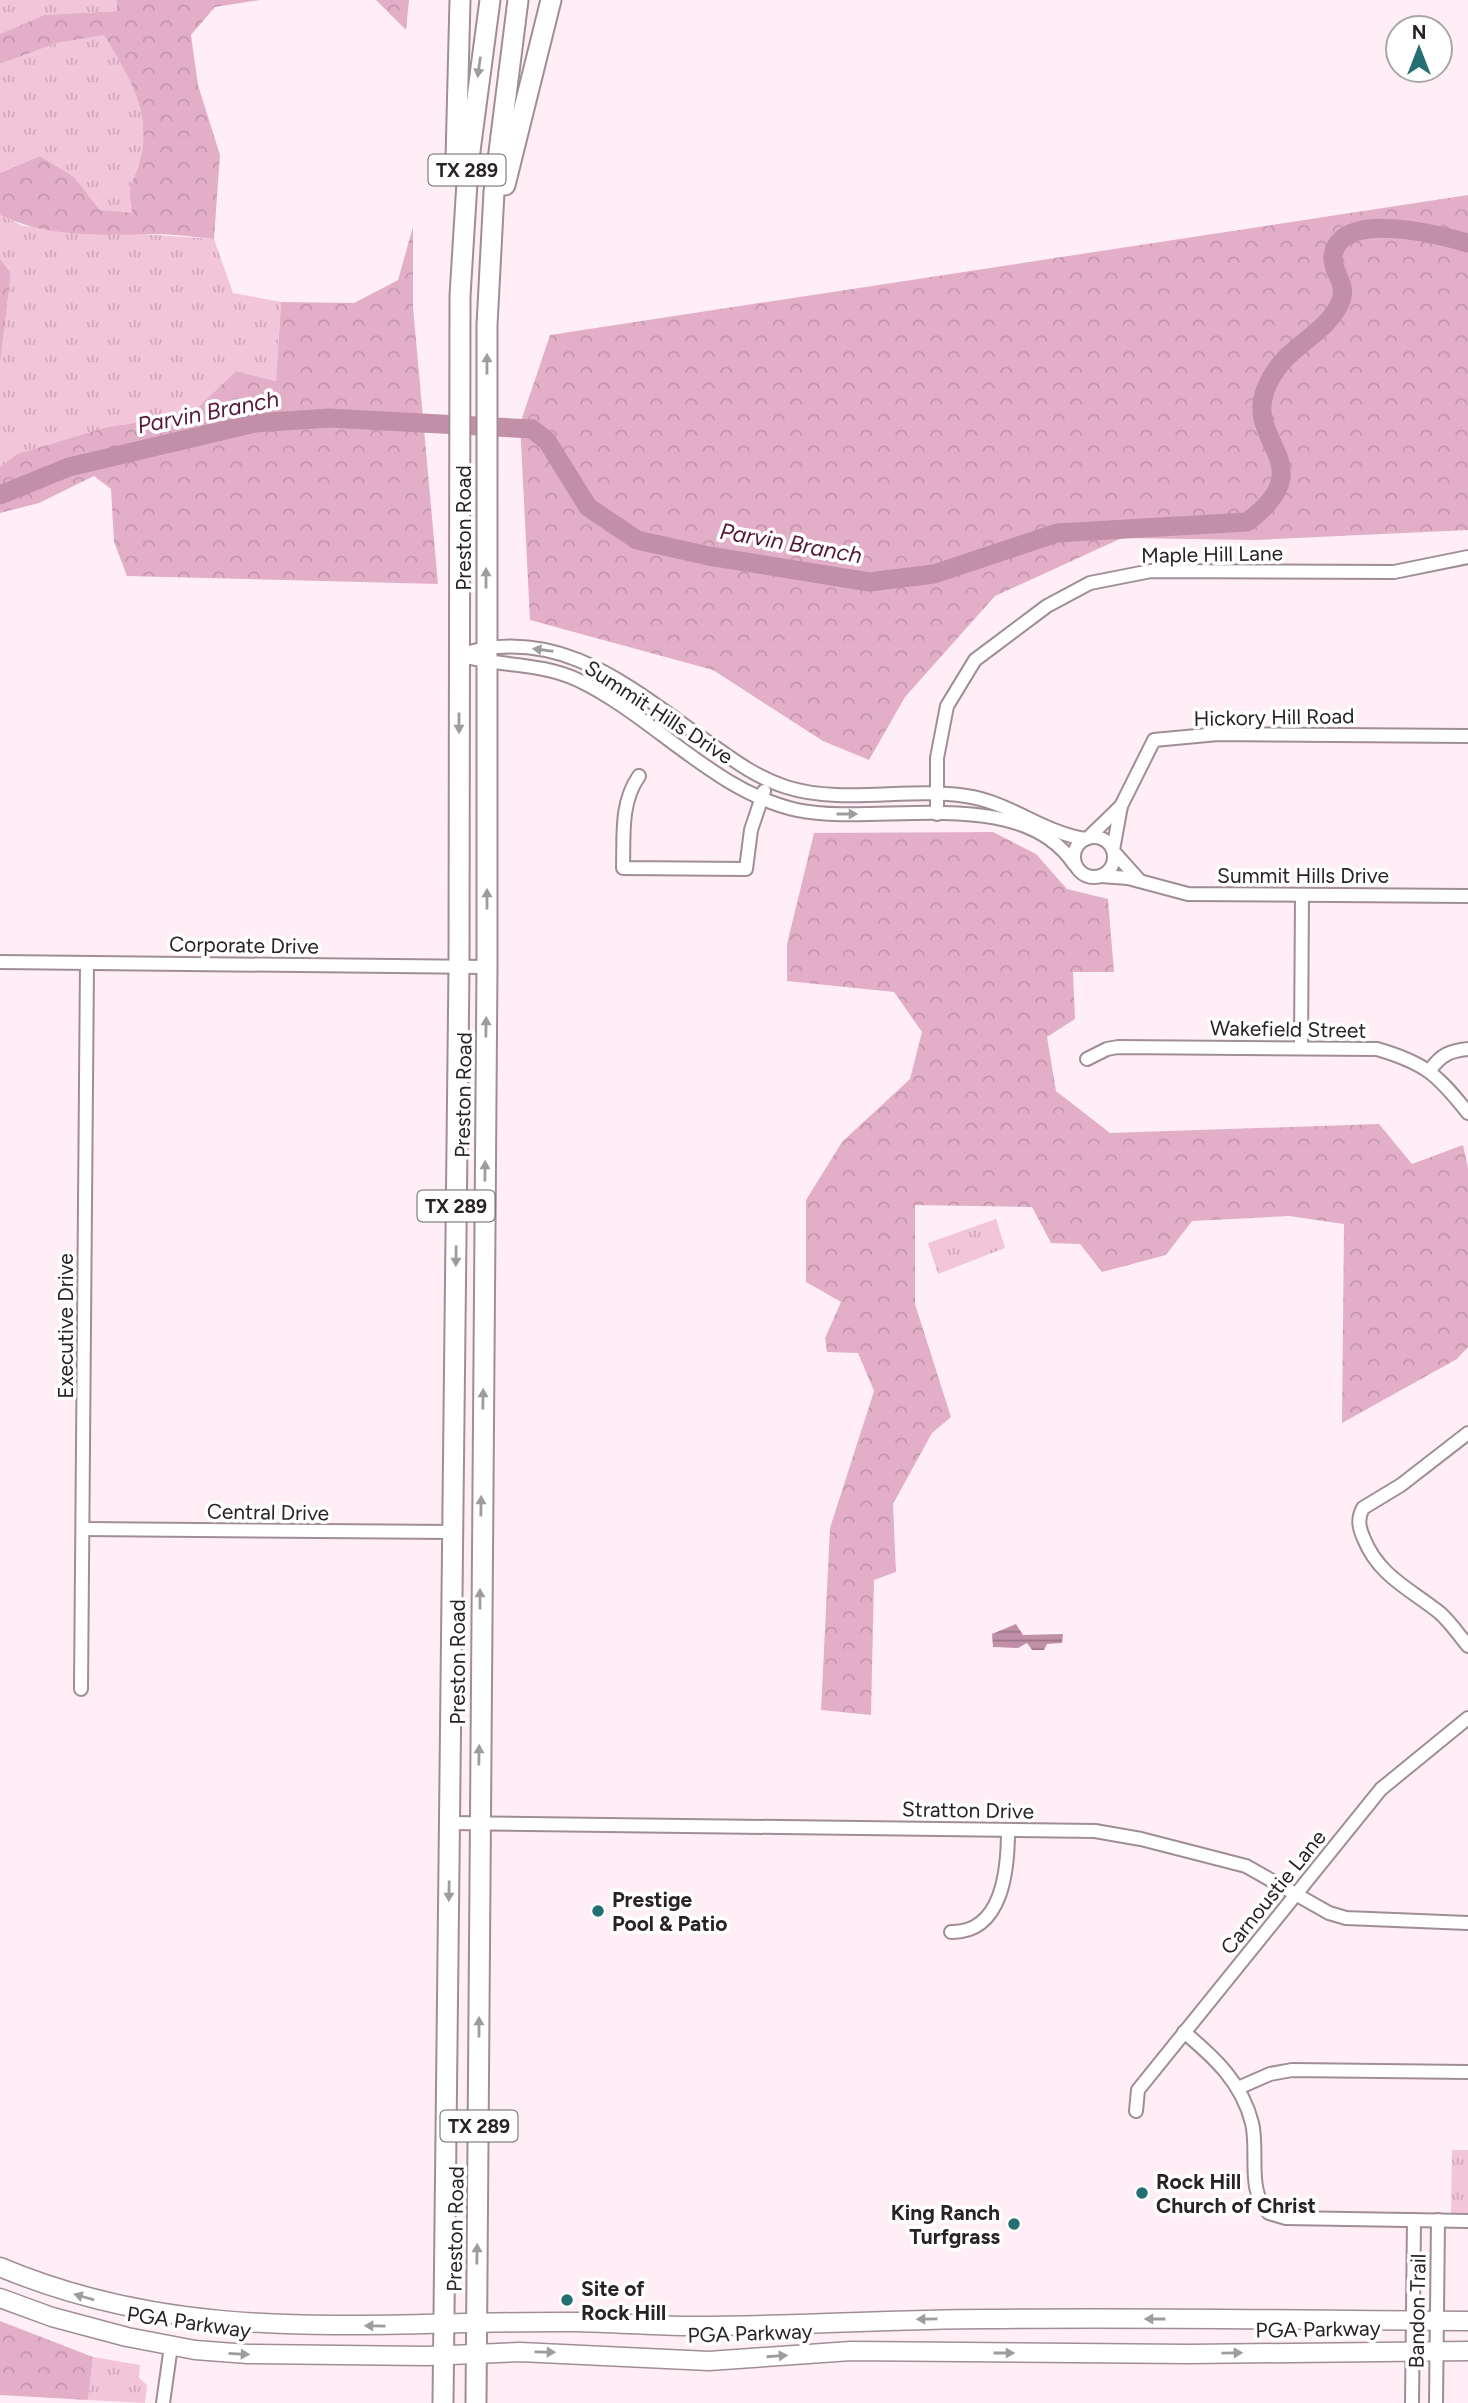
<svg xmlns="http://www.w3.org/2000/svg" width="1468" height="2403" font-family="Figtree,sans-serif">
  <defs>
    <pattern id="grass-tufts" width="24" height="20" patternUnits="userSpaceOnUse" patternTransform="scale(1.75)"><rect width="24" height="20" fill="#f2c5d9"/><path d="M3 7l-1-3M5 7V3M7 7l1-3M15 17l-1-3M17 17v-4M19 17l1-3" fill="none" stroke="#d0a9ba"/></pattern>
    <pattern id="forest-crowns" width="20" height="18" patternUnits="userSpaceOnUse" patternTransform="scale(1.75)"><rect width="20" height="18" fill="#e3afc7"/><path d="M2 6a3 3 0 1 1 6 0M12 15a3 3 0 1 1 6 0" fill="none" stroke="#c396ab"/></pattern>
    <pattern id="water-rules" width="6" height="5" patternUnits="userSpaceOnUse" patternTransform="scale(1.75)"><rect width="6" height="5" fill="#c18fa6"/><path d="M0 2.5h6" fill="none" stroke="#9d7487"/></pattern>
  </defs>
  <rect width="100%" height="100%" fill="#ffeef5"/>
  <g fill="url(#grass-tufts)">
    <polygon points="0,0 117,0 118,11 44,15 0,34"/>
    <path d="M104,34C127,72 151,111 141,156C134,184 126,182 132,214L100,210L74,177L40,156L0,173V64L57,43Z"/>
    <polygon points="0,215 23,226 214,239 233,293 281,302 276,381 236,371 190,415 107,427 17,454 0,467 0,365 11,273 0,259"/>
    <polygon points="996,1219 1005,1248 938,1274 928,1243"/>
    <polygon points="1452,2150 1468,2150 1468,2213 1451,2213"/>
    <polygon points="93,2357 140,2365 139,2378 147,2385 145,2403 88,2400"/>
  </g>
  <g fill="url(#forest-crowns)">
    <path d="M117,0H260L215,7L191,35L198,85L220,155L214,239C194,237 174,234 154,234C102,235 48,238 0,215V173L40,156L74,177L100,210L132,213C126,179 134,186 141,156C151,110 127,73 104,35L57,43L0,64V34L44,15L117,11Z"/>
    <polygon points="376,0 409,0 406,30"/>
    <polygon points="1468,195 1468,530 1256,540 1122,538 995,596 905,697 869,760 823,741 713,670 530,620 520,424 550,335"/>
    <polygon points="413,227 413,307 438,584 127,576 114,542 111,489 94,476 39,503 0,513 0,467 17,454 107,427 190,415 236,371 276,381 281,302 354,303 398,280"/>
    <polygon points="0,259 11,273 0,365"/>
    <polygon points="993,832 1036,854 1067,889 1108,899 1114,972 1073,972 1075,1019 1047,1037 1056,1091 1110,1133 1379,1124 1412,1164 1463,1145 1468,1168 1468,1347 1457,1359 1342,1423 1344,1224 1289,1216 1192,1221 1166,1255 1102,1272 1080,1244 1051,1243 1032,1207 915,1205 915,1304 951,1417 932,1433 893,1504 896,1572 874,1580 871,1715 821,1710 830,1528 874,1391 858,1353 827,1352 825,1338 841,1302 806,1282 806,1200 842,1142 910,1079 922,1032 894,992 787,981 787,944 814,833"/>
    <polygon points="0,2321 93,2357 88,2400 0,2395"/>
  </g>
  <polygon fill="url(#water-rules)" points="1016,1624 1023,1635 1063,1634 1062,1643 1047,1644 1044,1650 1032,1650 1027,1643 1018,1648 993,1647 992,1634"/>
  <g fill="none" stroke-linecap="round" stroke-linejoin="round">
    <path stroke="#c18fa6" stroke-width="19" d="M0,495L69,467L255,423L329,418L532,429L547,441L588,507L637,540L709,556L869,582L934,574L1057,533L1247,522C1323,466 1246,443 1265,391C1281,346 1323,339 1340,303C1349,284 1332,274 1333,257C1338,208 1440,235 1468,243"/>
    <defs>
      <g id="street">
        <path d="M459,655C561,622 634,691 712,745C736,762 758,778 786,787C843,805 907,787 966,796C1009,802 1042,832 1085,839"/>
        <path d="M459,655C499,667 539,662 578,680C652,715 715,792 797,810C878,827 1020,783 1074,864"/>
        <path d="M639,776C620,803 624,836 623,868L746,869L751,830L764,791"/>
        <polyline points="937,814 937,758 947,706 975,660 1047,606 1090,583 1151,571 1394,572 1468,557"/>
        <circle cx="1094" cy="857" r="20"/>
        <polyline points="1088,838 1121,806 1154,740 1218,734 1468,736"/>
        <polyline points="1113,850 1121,806"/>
        <polyline points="1114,852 1140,881"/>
        <polyline points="1101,876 1128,878 1188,894 1468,896"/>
        <polyline points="0,962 487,967"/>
        <polyline points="1301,1047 1302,895"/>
        <path d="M1087,1059L1107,1049L1118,1047L1377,1049C1425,1063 1437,1074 1468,1113"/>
        <path d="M1430,1070C1441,1055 1449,1051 1468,1049"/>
        <path d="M1468,1433L1401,1485L1363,1508C1357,1519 1359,1528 1364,1539C1379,1576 1410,1589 1440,1613C1451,1623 1459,1635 1468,1646"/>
        <polyline points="83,1529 453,1532"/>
        <polyline points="81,1689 87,963"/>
        <polyline points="450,1823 1095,1831 1141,1839 1246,1866 1329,1913 1346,1918 1468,1923"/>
        <path d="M951,1932C1003,1933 1008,1869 1008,1830"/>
        <path d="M1184,2032C1215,2058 1242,2083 1252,2123C1259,2150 1246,2192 1269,2213L1286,2218L1468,2221"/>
        <polyline points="1238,2088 1270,2074 1292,2070 1468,2072"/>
        <polyline points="1136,2111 1138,2090 1381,1789 1468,1718"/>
        <polyline points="163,2403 171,2346"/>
        <polyline points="1412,2403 1414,2220"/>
        <polyline points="1436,2403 1438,2220"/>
      </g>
      <g id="secondary">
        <path d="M0,2267C192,2348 377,2320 578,2322C613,2323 647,2325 682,2326C783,2327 885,2319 986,2319C1147,2317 1307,2320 1468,2321"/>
        <polyline points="0,2298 52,2317 127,2337 195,2350 248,2354 427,2356 520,2352 709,2361 851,2351 1189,2354 1468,2351"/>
      </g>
      <g id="primary">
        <polyline points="456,159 460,0"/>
        <polyline points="505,185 551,0"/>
        <polyline points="443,2403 459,967 460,296 468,166 490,0"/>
        <polyline points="476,2403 487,967 487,325 494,192 518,0"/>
      </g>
    </defs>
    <use href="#street" stroke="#a08e96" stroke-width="16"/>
    <use href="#secondary" stroke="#a08e96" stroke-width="21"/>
    <use href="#primary" stroke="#a08e96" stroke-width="23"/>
    <use href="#street" stroke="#fff" stroke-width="12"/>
    <use href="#secondary" stroke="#fff" stroke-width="18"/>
    <use href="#primary" stroke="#fff" stroke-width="19"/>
  </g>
  <defs><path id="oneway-solid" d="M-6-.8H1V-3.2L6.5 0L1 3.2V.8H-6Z" transform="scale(1.75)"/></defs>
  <g fill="#9f9c9d">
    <use href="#oneway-solid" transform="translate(479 67) rotate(98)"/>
    <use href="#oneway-solid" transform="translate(487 364) rotate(-90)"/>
    <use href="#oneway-solid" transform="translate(486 578) rotate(-90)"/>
    <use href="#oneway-solid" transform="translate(543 650) rotate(-172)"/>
    <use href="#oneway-solid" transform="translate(459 723) rotate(90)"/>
    <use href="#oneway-solid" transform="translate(847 814)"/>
    <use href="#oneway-solid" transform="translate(487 899) rotate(-90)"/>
    <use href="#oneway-solid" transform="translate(486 1027) rotate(-89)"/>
    <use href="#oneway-solid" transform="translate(485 1171) rotate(-89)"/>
    <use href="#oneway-solid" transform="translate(456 1256) rotate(91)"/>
    <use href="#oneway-solid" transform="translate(483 1399) rotate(-89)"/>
    <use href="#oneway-solid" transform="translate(481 1506) rotate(-89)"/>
    <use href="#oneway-solid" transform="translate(480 1599) rotate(-90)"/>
    <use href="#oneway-solid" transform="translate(479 1755) rotate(-89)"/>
    <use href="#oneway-solid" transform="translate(449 1891) rotate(91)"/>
    <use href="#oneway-solid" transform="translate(479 2027) rotate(-90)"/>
    <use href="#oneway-solid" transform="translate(477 2254) rotate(-89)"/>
    <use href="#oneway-solid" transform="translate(84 2297) rotate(-164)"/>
    <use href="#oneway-solid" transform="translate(927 2319) rotate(179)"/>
    <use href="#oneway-solid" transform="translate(1155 2319) rotate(-180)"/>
    <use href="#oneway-solid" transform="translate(375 2326) rotate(-179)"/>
    <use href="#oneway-solid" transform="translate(545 2352) rotate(1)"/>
    <use href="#oneway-solid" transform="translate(1004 2353)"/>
    <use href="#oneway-solid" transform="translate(1232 2353) rotate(-1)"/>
    <use href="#oneway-solid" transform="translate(239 2354) rotate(3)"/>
    <use href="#oneway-solid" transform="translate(777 2356) rotate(-4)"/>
  </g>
  <g fill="#246f72" stroke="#fff" stroke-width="2.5">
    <circle cx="598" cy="1911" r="7"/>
    <circle cx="1142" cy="2193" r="7"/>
    <circle cx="1014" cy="2224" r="7"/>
    <circle cx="567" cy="2300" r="7"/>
  </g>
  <g text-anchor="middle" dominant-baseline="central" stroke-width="7" stroke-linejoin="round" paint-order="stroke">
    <g fill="#fff" stroke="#6a6567" stroke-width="2">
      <rect x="428.5" y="154.5" width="77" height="31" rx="5"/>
      <rect x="417.5" y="1190.5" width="77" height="31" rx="5"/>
      <rect x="440.5" y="2110.5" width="77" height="31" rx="5"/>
    </g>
    <g font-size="19" font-weight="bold" fill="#2a2326">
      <text x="467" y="170">TX 289</text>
      <text x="456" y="1206">TX 289</text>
      <text x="479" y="2126">TX 289</text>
    </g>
    <g font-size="21" fill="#2a2326" stroke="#fff">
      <text transform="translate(463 528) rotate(-90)">Preston Road</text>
      <text transform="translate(1212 554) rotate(-1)">Maple Hill Lane</text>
      <text transform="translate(659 712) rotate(33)">Summit Hills Drive</text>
      <text transform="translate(1274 717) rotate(-1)">Hickory Hill Road</text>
      <text x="1303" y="875">Summit Hills Drive</text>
      <text transform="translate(244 945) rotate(1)">Corporate Drive</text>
      <text transform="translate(1288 1029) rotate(1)">Wakefield Street</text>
      <text transform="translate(463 1095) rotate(-89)">Preston Road</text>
      <text transform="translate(65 1326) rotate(-90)">Executive Drive</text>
      <text transform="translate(268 1512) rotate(1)">Central Drive</text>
      <text transform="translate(457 1662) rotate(-90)">Preston Road</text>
      <text transform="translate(968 1810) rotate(1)">Stratton Drive</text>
      <text transform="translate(1273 1892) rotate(-51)">Carnoustie Lane</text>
      <text transform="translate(455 2229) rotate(-89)">Preston Road</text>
      <text transform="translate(1417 2311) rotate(-89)">Bandon Trail</text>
      <text transform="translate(189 2322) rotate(8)">PGA Parkway</text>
      <text transform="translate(1318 2329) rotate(-1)">PGA Parkway</text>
      <text transform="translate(750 2333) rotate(-2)">PGA Parkway</text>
    </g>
    <g font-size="21" font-weight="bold" fill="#2a2326" stroke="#fff" text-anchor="start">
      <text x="612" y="1899">Prestige<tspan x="612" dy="24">Pool &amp; Patio</tspan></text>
      <text x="1156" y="2181">Rock Hill<tspan x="1156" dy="24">Church of Christ</tspan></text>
      <text x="1000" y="2212" text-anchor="end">King Ranch<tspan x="1000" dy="24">Turfgrass</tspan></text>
      <text x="581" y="2288">Site of<tspan x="581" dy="24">Rock Hill</tspan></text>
    </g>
    <g font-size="23" font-style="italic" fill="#56193b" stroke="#fff">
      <text transform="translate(208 412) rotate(-11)">Parvin Branch</text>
      <text transform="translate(791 543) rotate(10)">Parvin Branch</text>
    </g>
  </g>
  <g transform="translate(1419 49)"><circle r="33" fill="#ffffff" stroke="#aaa7a8" stroke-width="2"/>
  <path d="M0-5L12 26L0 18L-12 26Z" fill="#246f72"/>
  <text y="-10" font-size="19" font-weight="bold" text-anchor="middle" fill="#2a2326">N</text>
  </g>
</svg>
